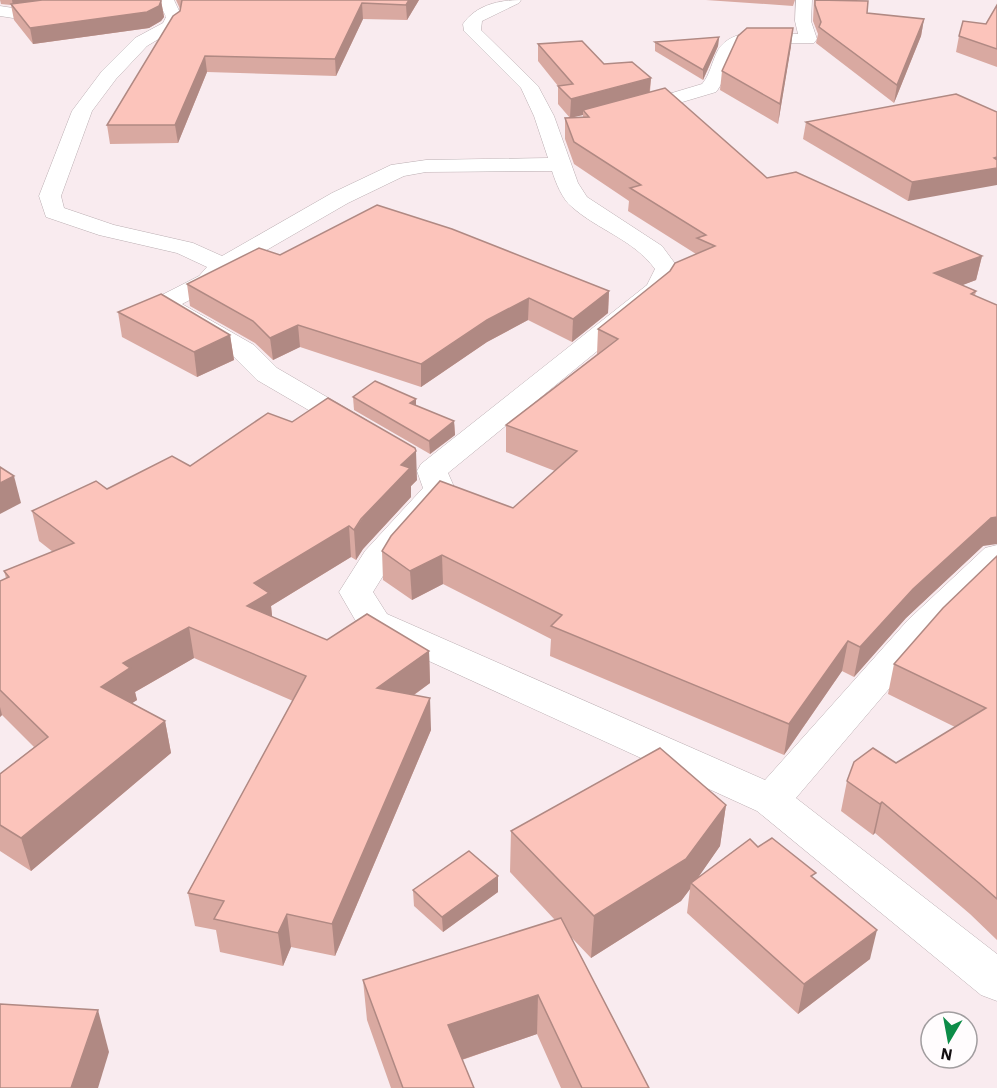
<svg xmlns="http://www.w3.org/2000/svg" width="997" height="1088" font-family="'IBM Plex Sans',sans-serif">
  <rect width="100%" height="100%" fill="#f9ebef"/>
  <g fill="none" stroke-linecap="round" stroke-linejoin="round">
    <defs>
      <g id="minor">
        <polygon points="68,0 110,0 102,5 13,18 0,16 0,6 13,8"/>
        <path d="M158,0H174L182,17L180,26L147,46L116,79L92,111L61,196L64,208L114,225L193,243L222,256L332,193L391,165L426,160L548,158L534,116L521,88L464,31L463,24C476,5 499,0 521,0L519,3L482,21L481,30L538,86L554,116L578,183L587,197L662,246L679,269L667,294L448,473L455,489L391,563L373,592L387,614L765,780L908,620L985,548L997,545V574L934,636L796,798L997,954V1001L981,995L757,811L361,630L339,592L365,551L423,488L417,471L421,464L647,285L655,269C634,240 598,230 572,207C562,199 556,183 552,171L426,172L404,176L348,203L232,270L217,286L182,304L254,345L277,368L368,421L373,427L368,433L358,436L348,433L257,380L234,357L154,309L150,304L154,299L199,276L207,267L177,253L99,235L46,217L39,196L72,111L102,71L135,38L163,23L166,17Z"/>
        <path d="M796,0H812L811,21L817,39L814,43L744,44C727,52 728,78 716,92L632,117L625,115L622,111L625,107L702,84C710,75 712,61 718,50C734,25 773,33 798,34L795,21Z"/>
      </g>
    </defs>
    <use href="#minor" stroke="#bbaeb2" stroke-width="1"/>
    <use href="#minor" fill="#fff" fill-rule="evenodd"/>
  </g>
  <g fill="#d9a9a1" fill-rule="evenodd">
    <polygon points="0,0 161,0 164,17 161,21 149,28 33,44 14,20 11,5 1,4"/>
    <polygon points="176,0 419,0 407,20 363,19 336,76 207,72 178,143 110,144 107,125 180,11 180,9"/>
    <polygon points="706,0 795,0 793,6"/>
    <polygon points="814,0 855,0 867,13 924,19 921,36 894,103 816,43 818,34 813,21"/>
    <polygon points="997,5 997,67 956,52 959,36 986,24"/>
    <polygon points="719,37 718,46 703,80 655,51 655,42"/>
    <path d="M538,44L651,78L650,92L767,178L982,256L976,280L962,285L976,291L975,296L983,546L906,618L854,677L842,671L784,755L550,656L551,639L443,584L412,600L383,580L382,551L513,508L555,471L506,452V425L597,354L598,329L696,254L628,211L629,201L574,164L565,139V118H570L558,104V86L538,61ZM583,115V117H572Z"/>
    <polygon points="791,46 778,124 720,90 722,71"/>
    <polygon points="997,112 908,201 803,139 806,122"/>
    <polygon points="280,255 609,291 608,313 572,342 528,320 487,342 421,387 300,347 273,360 255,343 190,306 187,284"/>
    <polygon points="118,312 230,335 234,360 197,377 122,337"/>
    <polygon points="353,397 416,406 454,421 455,435 430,454 354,410"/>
    <polygon points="190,466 417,480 411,486 411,497 363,549 356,560 351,557 271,606 272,617 327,640 429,651 430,683 414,695 431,730 335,956 291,947 283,966 220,952 216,930 195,926 188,893 293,701 194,658 135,692 137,700 132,703 165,721 171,753 31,871 0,851 0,774 34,747 2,715 0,717 0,581 6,578 4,571 53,552 39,541 32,511"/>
    <polygon points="997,556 997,940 970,914 875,833 873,835 841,811 847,781 896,763 955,727 888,694 894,664"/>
    <polygon points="726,805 720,846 698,877 758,847 814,879 870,959 798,1014 687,913 690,889 681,901 591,958 571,937 649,1088 561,1088 537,1034 462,1060 474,1088 391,1088 367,1020 363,980 555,920 510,872 511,831"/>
    <polygon points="413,890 498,892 443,932 414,906"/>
  </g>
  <g fill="#b08983">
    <polygon points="12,0 52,0 13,6"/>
    <polygon points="409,0 419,0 407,20 406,5"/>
    <polygon points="161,1 164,17 161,21 149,28 33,44 30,28"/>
    <polygon points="362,3 363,19 336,76 335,59"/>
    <polygon points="924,19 921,36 894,103 897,85"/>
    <polygon points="793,28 791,46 778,124 780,104"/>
    <polygon points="719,37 718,46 703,80 703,70"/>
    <polygon points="205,56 207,72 178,143 175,125"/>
    <polygon points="651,78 649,96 583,110 583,115 570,118 571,99"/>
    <polygon points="997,157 997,185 908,201 912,182"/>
    <polygon points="982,256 976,280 929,298 934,273"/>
    <polygon points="609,291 608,313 572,342 573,319"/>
    <polygon points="529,298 528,320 487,342 421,387 421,364 487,320"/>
    <polygon points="298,325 300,347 273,360 270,338"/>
    <polygon points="230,335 234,360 197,377 194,352"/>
    <polygon points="416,399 416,412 410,403"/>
    <polygon points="454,421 455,435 430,454 429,441"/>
    <polygon points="416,451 417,480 411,486 411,497 363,549 356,560 354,530 401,465"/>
    <polygon points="14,476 21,503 0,514 0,483"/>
    <polygon points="997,517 997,544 983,546 906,618 854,677 860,647 913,589 991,518"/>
    <polygon points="349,526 351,557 271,606 273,624 247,606 254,583"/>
    <polygon points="442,555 443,584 412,600 410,571"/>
    <polygon points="189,627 194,658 135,692 137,700 108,719 101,687 123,663"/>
    <polygon points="848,641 842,671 784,755 789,724"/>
    <polygon points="429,651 430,683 379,720 377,688"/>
    <polygon points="430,698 431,730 335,956 332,924"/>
    <polygon points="0,707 2,715 0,717"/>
    <polygon points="165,721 171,753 31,871 21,838"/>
    <polygon points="882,802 875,833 873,835 880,804"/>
    <polygon points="726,805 720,846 693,885 691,883 690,889 681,901 591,958 594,916"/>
    <polygon points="498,876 498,892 443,932 442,917"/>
    <polygon points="287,914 291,947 283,966 278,933"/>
    <polygon points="877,930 870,959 798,1014 804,984"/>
    <polygon points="538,995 537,1034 449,1064 448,1025"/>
    <polygon points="98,1010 109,1052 98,1088 71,1088"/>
  </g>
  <g fill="#fcc4bb" stroke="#b08983" stroke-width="1.5">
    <polygon points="42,0 161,0 161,1 159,6 147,12 30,28 11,4"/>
    <polygon points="182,0 409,0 406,5 362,3 335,59 205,56 175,125 107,125 173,16 180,11"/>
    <polygon points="815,0 868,1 867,13 924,19 897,85 819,27 821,22 815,5"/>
    <polygon points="997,5 997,49 959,36 963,21 986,24"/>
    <polygon points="747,28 793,28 780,104 722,71 738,36"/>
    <polygon points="719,37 703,70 655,42"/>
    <polygon points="582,41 604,64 632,62 651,78 571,99 558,86 573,84 538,44"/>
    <polygon points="665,88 767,178 796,172 982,256 934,273 976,291 971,294 997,305 997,517 991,518 913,589 860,647 848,641 789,724 551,626 562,615 442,555 410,571 382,551 391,536 440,481 513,508 577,451 506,425 618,339 598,329 670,271 675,263 715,246 697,238 706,235 630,188 641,185 574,142 565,118 589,117 583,110"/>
    <polygon points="956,94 997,112 997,157 994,158 997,160 997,168 912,182 806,122"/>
    <polygon points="377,205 452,229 609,291 573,319 529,298 487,320 421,364 298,325 270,338 253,321 187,284 259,248 280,255"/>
    <polygon points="161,294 230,335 194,352 118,312"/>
    <polygon points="375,381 416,399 410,403 454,421 429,441 353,397"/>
    <polygon points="328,398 415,448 416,451 401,465 410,468 361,519 354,530 349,526 254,583 269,593 247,606 327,640 367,614 429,651 377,688 430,698 332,924 287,914 278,933 214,919 224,901 188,893 306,676 189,627 123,663 130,668 101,687 165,721 21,838 0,825 0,774 48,737 0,690 0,581 9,577 4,571 74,543 32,511 96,481 107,489 172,456 190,466 268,413 292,422"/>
    <polygon points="0,467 14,476 0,483"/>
    <polygon points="997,556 997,899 979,883 882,802 880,804 847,781 854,762 873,748 896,763 986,708 894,664 943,608"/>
    <polygon points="660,748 726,805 686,859 594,916 511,831"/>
    <polygon points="772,838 816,873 811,876 877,930 804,984 691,883 750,839 758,847"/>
    <polygon points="469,851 498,876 442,917 413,890"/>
    <polygon points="561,918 649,1088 582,1088 538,995 448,1025 474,1088 403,1088 363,980"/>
    <polygon points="0,1004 98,1010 71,1088 0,1088"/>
  </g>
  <g transform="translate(949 1040) rotate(190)"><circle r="28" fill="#fffcfd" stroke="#a19d9f" stroke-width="1.5"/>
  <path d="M0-4.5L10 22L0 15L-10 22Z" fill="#0d8c48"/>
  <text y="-9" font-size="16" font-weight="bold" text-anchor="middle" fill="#140f11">N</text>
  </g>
</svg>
